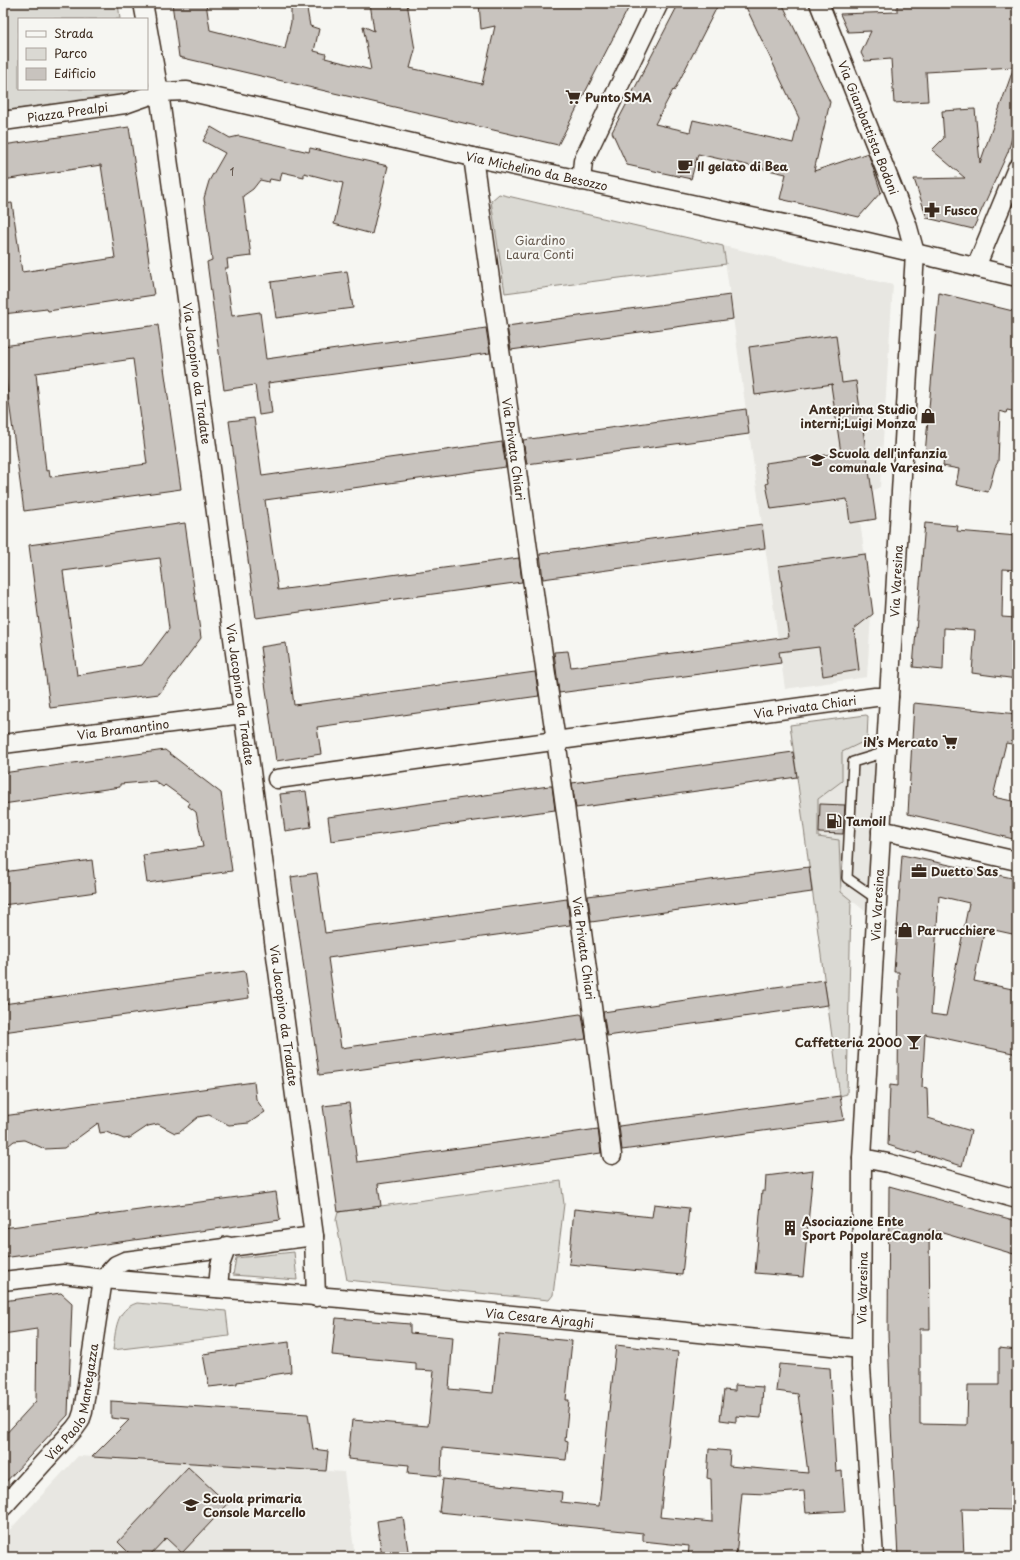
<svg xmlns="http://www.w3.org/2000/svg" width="1020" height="1560" font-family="'Playpen Sans',sans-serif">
  <rect width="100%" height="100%" fill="#f6f6f2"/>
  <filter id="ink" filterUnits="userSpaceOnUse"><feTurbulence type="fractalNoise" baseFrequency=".025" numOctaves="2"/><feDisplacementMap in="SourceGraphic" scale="8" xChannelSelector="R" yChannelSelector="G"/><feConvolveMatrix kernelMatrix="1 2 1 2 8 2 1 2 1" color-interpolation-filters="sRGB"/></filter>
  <g filter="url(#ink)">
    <g fill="#e8e7e2">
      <polygon points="723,246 893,285 880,487 872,491 876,519 860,522 873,614 871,616 867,677 785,689"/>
      <polygon points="889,729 875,919 841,892 839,840 818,837 818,798 842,781 842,752"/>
      <polygon points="78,1456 344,1472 355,1557 3,1557 3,1537"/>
    </g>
    <g fill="#dad9d3" stroke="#8a8278">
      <polygon points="3,3 118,3 120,19 19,19 19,89 129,89 130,94 3,111"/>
      <polygon points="499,194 723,246 726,264 505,293 491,201"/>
      <polygon points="866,715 868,716 867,740 842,752 842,781 818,799 818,837 839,840 841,892 851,900 847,1094 840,1096 790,725"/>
      <polygon points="561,1181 564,1204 553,1295 549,1300 347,1280 336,1220 338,1212"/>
      <polygon points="294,1252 297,1280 233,1275 236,1258"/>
      <path d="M137,1303L226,1311L229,1336L113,1350C116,1330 115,1310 137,1303Z"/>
    </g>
    <g fill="#c8c3be" stroke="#3b2a1e" fill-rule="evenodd">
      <polygon points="172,3 206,3 210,30 285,49 291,22 291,3 306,3 310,26 319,29 314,51 326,54 325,58 371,70 363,26 374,31 370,3 407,3 415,50 410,68 482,84 495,26 481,29 479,3 631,3 558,145 179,57"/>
      <polygon points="679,3 719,3 674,91 673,90 655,124 690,132 693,120 793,143 799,118 744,3 782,3 830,102 814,171 868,153 881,192 859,217 780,199 786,174 698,154 691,179 627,165 612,132"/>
      <polygon points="897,3 966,3 966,6 1017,3 1017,105 1013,134 1008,152 973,229 927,218 914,179 965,178 932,150 944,138 942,111 975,109 980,163 1014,67 926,72 928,101 894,103 891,59 865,61 861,53 871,31 848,32 840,14 897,12"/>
      <polygon points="129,127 154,295 48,311 47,309 3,314 3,204 12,203 22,272 115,258 101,165 3,180 3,145"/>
      <polygon points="211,127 230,138 239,136 309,152 310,148 388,166 372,234 334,224 343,183 304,173 304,177 282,172 280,181 270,179 269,182 260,180 253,189 243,196 251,256 227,259 228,268 225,268 232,316 260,312 266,359 486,328 490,353 268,383 272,413 259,415 255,385 224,390 207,262 212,260 204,198 209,181 225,153 203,141"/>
      <polygon points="347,271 353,308 276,318 271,282"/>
      <polygon points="939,293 1017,312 1017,345 1012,372 1017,373 1017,412 1007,410 1006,413 1000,411 998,462 995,467 988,492 956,485 959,469 943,466 944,456 925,454"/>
      <polygon points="730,295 733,319 511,350 507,326"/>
      <path d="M158,325L181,489L24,511L3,358V346ZM133,359L147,464L50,477L49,470L46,471L36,373Z"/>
      <polygon points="836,335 842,383 856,381 876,519 850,523 847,499 771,509 766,484 768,483 765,463 841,453 831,385 833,384 755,395 749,347"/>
      <polygon points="746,409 749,434 527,464 523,440"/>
      <polygon points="254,418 262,476 502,442 506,467 265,500 278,590 519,558 522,582 256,618 229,421"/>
      <path d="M185,523L201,638L159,694L50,708L29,545ZM160,558L169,629L142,665L77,675L63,571Z"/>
      <polygon points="925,523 958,526 957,531 1017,536 1017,570 1003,569 1002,617 1016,618 1015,634 1017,634 1017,679 972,673 975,630 944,628 943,670 913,667"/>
      <polygon points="762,524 765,548 543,579 540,554"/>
      <polygon points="865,554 873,614 854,629 859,670 823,676 819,647 779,652 781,663 559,693 554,652 568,651 571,667 789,637 781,586 782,586 779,566"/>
      <polygon points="286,643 294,705 535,672 539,696 317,727 321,754 276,761 260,647"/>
      <polygon points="914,703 1017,714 1017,745 1006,743 993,797 1017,802 1017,840 965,827 908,814"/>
      <polygon points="165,750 221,793 232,871 147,883 143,855 203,847 196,812 188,806 190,803 165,785 163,787 155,781 120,784 120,787 3,804 3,773"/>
      <polygon points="793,752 797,777 576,808 572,783"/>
      <polygon points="549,786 552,786 555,810 331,841 328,817"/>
      <polygon points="306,791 311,827 285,831 280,794"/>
      <polygon points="820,804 845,805 843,834 819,833"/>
      <path d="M902,855L1017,879V935L985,928L974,981L1017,990V1054L925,1034L922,1087L927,1088L928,1118L971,1131L962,1166L917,1152L916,1154L888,1145L890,1085L898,1086L899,972H894ZM939,896L969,903L946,1016L931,1014Z"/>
      <polygon points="92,860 96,892 3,905 3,872"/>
      <polygon points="809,867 812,892 591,922 588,896"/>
      <polygon points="317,873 325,933 567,899 570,925 328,958 341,1048 580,1014 582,1015 586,1039 319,1075 291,877"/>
      <polygon points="245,971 249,998 3,1032 3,1004"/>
      <polygon points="824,980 828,1005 607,1036 603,1012"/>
      <polygon points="254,1082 256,1099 265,1112 249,1123 229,1125 209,1115 198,1117 180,1132 175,1133 158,1124 148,1126 130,1138 124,1139 106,1132 100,1133 98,1123 64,1148 45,1149 24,1140 14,1141 3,1150 3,1116"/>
      <polygon points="840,1096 844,1120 622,1150 619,1126"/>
      <polygon points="349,1103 357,1162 598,1129 601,1153 378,1184 381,1206 338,1212 323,1106"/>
      <polygon points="813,1170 803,1277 755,1273 762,1191 765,1191 766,1176"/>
      <polygon points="889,1186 1017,1221 1017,1255 929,1229 930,1329 920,1329 920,1424 967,1425 968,1385 999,1385 999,1348 1017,1350 1017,1510 962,1509 964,1557 898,1557 891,1426 888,1332"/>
      <polygon points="276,1192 280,1220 3,1258 3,1228"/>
      <polygon points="654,1204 689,1208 682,1275 569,1264 574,1209 652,1217"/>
      <polygon points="61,1293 72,1303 68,1415 3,1485 3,1437 36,1401 37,1329 3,1334 3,1301"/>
      <polygon points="336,1318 410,1324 410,1333 453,1337 449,1389 493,1393 499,1334 572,1341 566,1400 569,1400 565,1441 568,1442 566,1460 442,1448 441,1476 408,1473 409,1465 348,1459 352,1420 428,1426 434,1371 416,1370 416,1363 332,1355"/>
      <polygon points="289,1342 291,1372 265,1376 265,1378 237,1382 237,1384 209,1387 203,1354"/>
      <polygon points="616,1345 678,1352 660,1517 712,1522 711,1479 707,1478 709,1449 730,1451 729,1466 808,1473 798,1394 776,1391 779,1364 830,1368 836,1472 842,1471 845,1511 806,1513 804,1491 767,1494 742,1493 736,1557 688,1557 689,1546 643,1541 643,1533 439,1512 443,1479 562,1492 561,1502 599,1506"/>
      <polygon points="735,1385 763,1387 761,1418 736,1416 736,1422 720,1420 724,1390 735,1391"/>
      <polygon points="111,1401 308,1414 313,1449 328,1451 326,1471 92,1457 129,1420 111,1418"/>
      <polygon points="188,1467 228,1504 182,1553 166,1538 148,1557 133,1557 118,1542"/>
      <polygon points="403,1517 409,1557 382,1557 377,1521"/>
    </g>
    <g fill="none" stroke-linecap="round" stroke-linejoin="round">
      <defs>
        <polyline id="service" points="877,899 847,878 853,762 886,752"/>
        <g id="minor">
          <polyline points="143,3 146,19"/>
          <path id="s1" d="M819,3L907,224L915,253L862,1158L861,1367L874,1557"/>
          <path id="s2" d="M147,25L159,92L314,1236L316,1297"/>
          <path id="s3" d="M3,121L125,104L159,92L187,91L473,157L868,242L1017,277"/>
          <path id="s4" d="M473,157L538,621L558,754L612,1155"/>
          <polyline points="581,181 583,161 659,3"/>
          <polyline points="976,267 1017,168"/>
          <path id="s5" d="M3,744L243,714"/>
          <path id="s6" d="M277,779L875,697H889"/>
          <polyline points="881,831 894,833 1017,861"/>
          <polyline points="862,1158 888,1163 1017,1199"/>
          <polyline points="103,1279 116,1265 125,1261 314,1236"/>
          <path id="s7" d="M3,1281L64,1274L103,1279L340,1298L861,1349"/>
          <polyline points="218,1288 220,1265 227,1246"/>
          <path id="s8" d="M3,1507L75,1428L80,1421L83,1412L103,1279"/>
        </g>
      </defs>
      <use href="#service" stroke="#3b2a1e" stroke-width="12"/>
      <use href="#minor" stroke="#3b2a1e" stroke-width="21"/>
      <use href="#service" stroke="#f6f6f2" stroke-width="9"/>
      <use href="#minor" stroke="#f6f6f2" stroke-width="18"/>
    </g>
  </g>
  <defs>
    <symbol id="supermarket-bare" viewBox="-9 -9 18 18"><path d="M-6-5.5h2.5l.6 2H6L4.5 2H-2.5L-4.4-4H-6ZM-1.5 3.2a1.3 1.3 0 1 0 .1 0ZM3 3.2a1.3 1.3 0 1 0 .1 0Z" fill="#3b2a1e" stroke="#f6f6f2" stroke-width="2.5" paint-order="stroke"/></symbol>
    <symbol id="cafe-bare" viewBox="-9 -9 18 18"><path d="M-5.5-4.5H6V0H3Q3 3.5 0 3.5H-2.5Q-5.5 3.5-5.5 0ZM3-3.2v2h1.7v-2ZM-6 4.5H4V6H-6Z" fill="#3b2a1e" stroke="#f6f6f2" stroke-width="2.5" paint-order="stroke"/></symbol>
    <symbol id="pharmacy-bare" viewBox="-9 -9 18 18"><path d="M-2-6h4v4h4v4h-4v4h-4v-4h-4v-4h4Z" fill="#3b2a1e" stroke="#f6f6f2" stroke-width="2.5" paint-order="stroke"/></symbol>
    <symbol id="shop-bare" viewBox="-9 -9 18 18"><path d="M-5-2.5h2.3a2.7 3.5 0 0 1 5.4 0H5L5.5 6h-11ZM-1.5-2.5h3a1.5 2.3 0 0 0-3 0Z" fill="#3b2a1e" stroke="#f6f6f2" stroke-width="2.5" paint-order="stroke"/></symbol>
    <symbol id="school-bare" viewBox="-9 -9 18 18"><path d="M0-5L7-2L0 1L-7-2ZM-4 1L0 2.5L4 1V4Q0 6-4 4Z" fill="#3b2a1e" stroke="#f6f6f2" stroke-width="2.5" paint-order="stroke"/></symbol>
    <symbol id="fuel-bare" viewBox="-9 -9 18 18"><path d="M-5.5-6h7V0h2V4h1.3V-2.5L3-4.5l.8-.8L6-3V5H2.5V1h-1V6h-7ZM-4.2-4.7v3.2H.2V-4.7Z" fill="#3b2a1e" stroke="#f6f6f2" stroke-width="2.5" paint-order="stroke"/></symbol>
    <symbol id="office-bare" viewBox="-9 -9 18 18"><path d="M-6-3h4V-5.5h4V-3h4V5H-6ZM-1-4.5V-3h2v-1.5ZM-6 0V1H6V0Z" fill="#3b2a1e" stroke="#f6f6f2" stroke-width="2.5" paint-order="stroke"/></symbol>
    <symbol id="bar-bare" viewBox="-9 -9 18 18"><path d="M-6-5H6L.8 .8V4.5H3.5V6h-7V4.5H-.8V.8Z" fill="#3b2a1e" stroke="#f6f6f2" stroke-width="2.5" paint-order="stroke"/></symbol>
    <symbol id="building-bare" viewBox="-9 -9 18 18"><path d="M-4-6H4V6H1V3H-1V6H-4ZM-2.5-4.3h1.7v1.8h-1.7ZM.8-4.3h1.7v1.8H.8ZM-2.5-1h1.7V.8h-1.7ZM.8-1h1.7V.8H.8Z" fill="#3b2a1e" stroke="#f6f6f2" stroke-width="2.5" paint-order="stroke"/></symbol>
  </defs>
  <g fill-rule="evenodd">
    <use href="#supermarket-bare" x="562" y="86" width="22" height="22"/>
    <use href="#cafe-bare" x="674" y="155" width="22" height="22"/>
    <use href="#pharmacy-bare" x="921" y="199" width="22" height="22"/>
    <use href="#shop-bare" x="917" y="405" width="22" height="22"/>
    <use href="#school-bare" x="806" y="449" width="22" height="22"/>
    <use href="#supermarket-bare" x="939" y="731" width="22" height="22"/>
    <use href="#fuel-bare" x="823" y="810" width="22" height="22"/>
    <use href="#office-bare" x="908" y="860" width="22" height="22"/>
    <use href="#shop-bare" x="894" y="919" width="22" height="22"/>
    <use href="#bar-bare" x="903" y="1031" width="22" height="22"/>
    <use href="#building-bare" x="779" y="1217" width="22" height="22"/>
    <use href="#school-bare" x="180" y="1494" width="22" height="22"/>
  </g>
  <g text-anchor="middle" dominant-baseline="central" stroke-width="4" stroke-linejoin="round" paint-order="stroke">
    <g font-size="10" fill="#5e5046">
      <text x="232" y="171">1</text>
    </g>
    <g font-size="12" font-weight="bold" fill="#3b2a1e" stroke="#f6f6f2" text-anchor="start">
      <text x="585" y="97">Punto SMA</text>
      <text x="697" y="166">Il gelato di Bea</text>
      <text x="944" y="210">Fusco</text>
      <text x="916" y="409" text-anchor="end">Anteprima Studio<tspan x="916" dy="14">interni;Luigi Monza</tspan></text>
      <text x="829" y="453">Scuola dell'infanzia<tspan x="829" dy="14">comunale Varesina</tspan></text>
      <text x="938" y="742" text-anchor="end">iN’s Mercato</text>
      <text x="846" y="821">Tamoil</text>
      <text x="931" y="871">Duetto Sas</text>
      <text x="917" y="930">Parrucchiere</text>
      <text x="902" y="1042" text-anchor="end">Caffetteria 2000</text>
      <text x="802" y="1221">Asociazione Ente<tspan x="802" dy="14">Sport PopolareCagnola</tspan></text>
      <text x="203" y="1498">Scuola primaria<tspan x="203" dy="14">Console Marcello</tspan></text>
    </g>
    <g font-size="12" fill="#3b2a1e" stroke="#f6f6f2">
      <text stroke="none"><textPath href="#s3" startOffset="65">Piazza Prealpi</textPath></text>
      <text stroke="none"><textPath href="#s1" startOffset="134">Via Giambattista Bodoni</textPath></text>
      <text stroke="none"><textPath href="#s3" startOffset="546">Via Michelino da Besozzo</textPath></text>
      <text stroke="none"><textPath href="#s2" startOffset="352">Via Jacopino da Tradate</textPath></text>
      <text stroke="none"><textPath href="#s4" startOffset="295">Via Privata Chiari</textPath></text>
      <text transform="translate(896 581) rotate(-87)">Via Varesina</text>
      <text stroke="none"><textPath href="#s2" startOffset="676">Via Jacopino da Tradate</textPath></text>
      <text stroke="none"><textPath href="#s6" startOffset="533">Via Privata Chiari</textPath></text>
      <text stroke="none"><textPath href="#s5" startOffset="121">Via Bramantino</textPath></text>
      <text transform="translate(877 905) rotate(-87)">Via Varesina</text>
      <text stroke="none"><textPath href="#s4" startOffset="799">Via Privata Chiari</textPath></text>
      <text stroke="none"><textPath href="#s2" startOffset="1000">Via Jacopino da Tradate</textPath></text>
      <text transform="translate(862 1288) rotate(-89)">Via Varesina</text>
      <text stroke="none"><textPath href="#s7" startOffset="539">Via Cesare Ajraghi</textPath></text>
      <text stroke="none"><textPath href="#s8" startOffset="130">Via Paolo Mantegazza</textPath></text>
    </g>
    <g font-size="12" fill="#63564b" stroke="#f6f6f2">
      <text x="540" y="240">Giardino<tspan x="540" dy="14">Laura Conti</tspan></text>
    </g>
  </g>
  <rect width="1020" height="1560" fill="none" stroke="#f6f6f2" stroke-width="16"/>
  <rect x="8" y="8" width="1004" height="1544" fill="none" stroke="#3b2a1e" stroke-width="1.5" filter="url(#ink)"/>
  <rect x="18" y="18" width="130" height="72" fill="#f6f6f2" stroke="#aba49d"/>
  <rect x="26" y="31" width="20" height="6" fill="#f6f6f2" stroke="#aba49d"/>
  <text x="54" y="38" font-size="12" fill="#3b2a1e">Strada</text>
  <rect x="26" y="48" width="20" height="12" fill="#dad9d3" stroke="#aba49d"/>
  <text x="54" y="58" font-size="12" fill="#3b2a1e">Parco</text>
  <rect x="26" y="68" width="20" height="12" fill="#c8c3be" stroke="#aba49d"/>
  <text x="54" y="78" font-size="12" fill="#3b2a1e">Edificio</text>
</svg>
